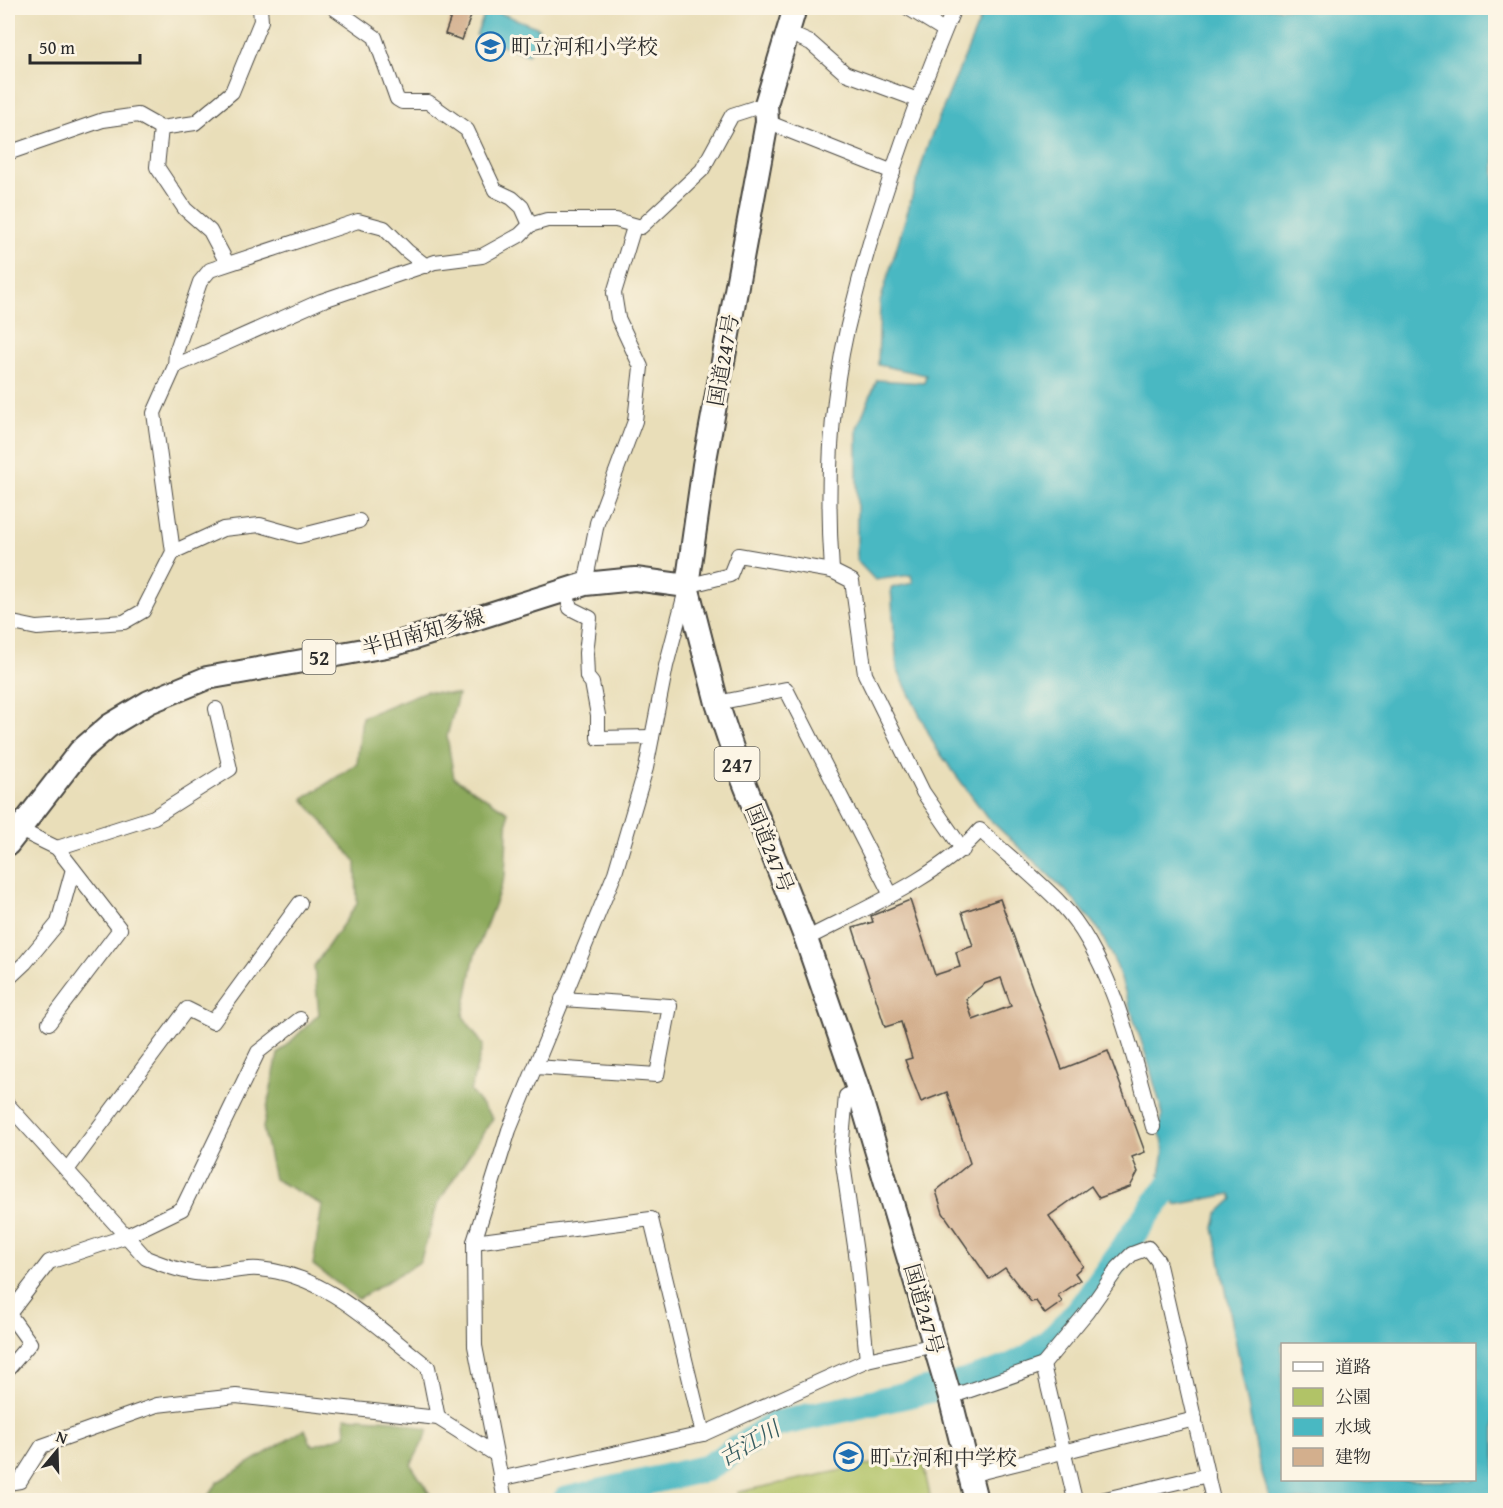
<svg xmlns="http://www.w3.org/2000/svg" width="1503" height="1508" font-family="'Gentium Book Plus','Noto Serif JP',serif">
  <rect width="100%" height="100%" fill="#fcf5e5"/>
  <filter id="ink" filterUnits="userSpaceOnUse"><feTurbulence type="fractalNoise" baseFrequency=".0167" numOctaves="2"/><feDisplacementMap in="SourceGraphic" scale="12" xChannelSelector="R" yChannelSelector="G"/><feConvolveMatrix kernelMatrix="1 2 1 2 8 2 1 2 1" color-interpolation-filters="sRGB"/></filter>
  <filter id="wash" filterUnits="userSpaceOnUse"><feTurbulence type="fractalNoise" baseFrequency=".008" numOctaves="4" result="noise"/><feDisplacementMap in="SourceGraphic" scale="24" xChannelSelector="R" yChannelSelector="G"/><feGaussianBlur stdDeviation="1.35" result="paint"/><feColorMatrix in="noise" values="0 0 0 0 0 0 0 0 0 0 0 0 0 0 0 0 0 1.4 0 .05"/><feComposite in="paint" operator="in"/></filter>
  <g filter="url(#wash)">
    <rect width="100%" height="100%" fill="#e9deb9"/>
    <polygon fill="#b1c367" stroke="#6e7749" stroke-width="1.5" points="921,1454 931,1500 740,1500 738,1492"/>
    <g fill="#8ca95c" stroke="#5c6a44" stroke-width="1.5">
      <polygon points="426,691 458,695 447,736 454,778 508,812 505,876 474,958 463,1016 483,1045 470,1091 493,1118 438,1203 420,1262 358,1299 313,1265 322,1205 274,1179 263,1128 278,1054 319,1014 314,966 357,904 356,862 303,799 357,764 362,717"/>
      <polygon points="345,1417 394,1420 429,1430 411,1465 434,1500 205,1500 218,1482 305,1429 312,1446 346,1435"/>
    </g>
    <g fill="#49b8c2" stroke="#3a7276" stroke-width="1.5" fill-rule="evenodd">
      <polygon points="487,8 539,28 528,55 476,35"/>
      <path d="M985,8H1495V1500H1270L1259,1463L1214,1228L1217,1214L1233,1199L1231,1194L1175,1205L1176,1180L1160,1174C1163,1159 1167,1144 1158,1130L1163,1115L1149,1065L1117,967L1099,930L1070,895L987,817L936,748L897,669L891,588L913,583L911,575L875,580L857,561V428L877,380L924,383L926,375L878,365L880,302L928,144ZM1282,1344H1474V1480H1282Z"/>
    </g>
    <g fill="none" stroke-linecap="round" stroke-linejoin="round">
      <g stroke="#49b8c2" stroke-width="27">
        <path d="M959,1384C985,1376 1012,1369 1035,1353C1093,1312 1126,1231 1176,1180"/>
        <polyline points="566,1500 707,1468 776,1424 933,1389"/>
      </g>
    </g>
    <g id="blocks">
      <g fill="#d3af8d" fill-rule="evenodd">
        <polygon points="454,8 474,8 462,40 445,34"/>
        <path d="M1000,899L1062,1069L1108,1051L1145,1152L1132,1157L1138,1172L1130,1187L1099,1198L1091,1186L1049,1216L1083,1266L1075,1273L1080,1280L1058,1295L1062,1302L1045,1314L1036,1301L1031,1302L1005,1268L989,1279L943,1213L936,1191L970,1163L947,1092L921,1102L905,1060L912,1058L901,1022L885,1027L853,928L873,922L871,916L910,900L935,975L960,967L956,952L973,946L962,912ZM1001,978L1011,1006L973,1020L966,999L984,984Z"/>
      </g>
    </g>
  </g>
  <g filter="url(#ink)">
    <use href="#blocks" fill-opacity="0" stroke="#484640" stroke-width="1.5"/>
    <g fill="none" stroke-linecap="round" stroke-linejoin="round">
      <defs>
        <g id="minor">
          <polyline points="334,8 375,37 397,99 402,102 428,102 467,130 495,190 512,198 522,207 530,225"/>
          <polyline points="908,8 944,30"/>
          <polyline points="786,32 811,43 845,73 918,100"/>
          <polyline points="767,122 893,172"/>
          <polyline points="161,128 157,167 185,209 210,231 227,263"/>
          <polyline points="8,153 103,120 138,115 161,128 195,123 232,92 261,21 260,8"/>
          <polyline points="175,366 321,301 435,262 482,256 520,235 530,225 547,220 616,220 641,227 702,170 732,115 766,104"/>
          <polyline points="173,552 223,529 260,525 299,536 359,521"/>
          <path d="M832,571C826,484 830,393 852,309C877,207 914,105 954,8"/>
          <polyline points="585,584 597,523 635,421 641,367 618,318 614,293 634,227"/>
          <polyline points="566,590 570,608 590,618 586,653 587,677 592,683 598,715 598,738 652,737"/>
          <polyline points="8,622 37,628 124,622 143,611 173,552 154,413 175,366 176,352 200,282 210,270 358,221 384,228 407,251 426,266"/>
          <polyline points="717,703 786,689 891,895"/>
          <polyline points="20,830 57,848 120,929 49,1023"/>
          <polyline points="57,848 154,817 230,769 216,709"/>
          <path d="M806,939C861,910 940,877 980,830C1007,855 1036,878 1061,904C1111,956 1134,1059 1153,1127"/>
          <polyline points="8,979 25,963 58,923 73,869"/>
          <polyline points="535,1067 657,1075 670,1006 562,999"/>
          <polyline points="858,1089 846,1096 841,1150 857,1260 867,1360"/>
          <path d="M8,1105L146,1258C166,1266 187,1274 209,1274C225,1274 243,1267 259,1269C326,1274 377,1328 428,1367L438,1418"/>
          <polyline points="67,1170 187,1009 213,1022 300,903"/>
          <polyline points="474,1242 651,1219 703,1434"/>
          <polyline points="1043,1365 1075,1500"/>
          <polyline points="8,1369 30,1343 9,1314 49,1262 124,1237 182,1209 258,1052 300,1019"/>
          <polyline points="950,1397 1043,1365 1087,1312 1118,1268 1132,1254 1148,1248 1158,1261 1213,1500"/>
          <polyline points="970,1475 1195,1419"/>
          <polyline points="500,1479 703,1434 867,1360 935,1345"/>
          <polyline points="8,1483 20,1481 42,1446 157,1405 236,1396 438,1418 495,1454"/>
          <polyline points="505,1500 475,1346 474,1242 509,1130 615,873 646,768 666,666 687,586 730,575 738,555 832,571 852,581 865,674 923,792 963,850"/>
          <polyline points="1101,1500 1208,1475"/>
        </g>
        <polyline id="primary" points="8,844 80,751 109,726 149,702 207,678 392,645 585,584 635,579 687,586"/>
        <polyline id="trunk" points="795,8 766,104 767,122 704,465 687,586 717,703 740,772 806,939 858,1089 950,1397 976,1500"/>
      </defs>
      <use href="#minor" stroke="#484640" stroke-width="16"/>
      <use href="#primary" stroke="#484640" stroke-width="26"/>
      <use href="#trunk" stroke="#484640" stroke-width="26"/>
      <use href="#minor" stroke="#fff" stroke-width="14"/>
      <use href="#primary" stroke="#fff" stroke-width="22"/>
      <use href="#trunk" stroke="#fff" stroke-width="22"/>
    </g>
  </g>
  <defs>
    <symbol id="school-ring" viewBox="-11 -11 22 22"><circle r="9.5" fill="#fcf5e5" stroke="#1f6fb2" stroke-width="1.5"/><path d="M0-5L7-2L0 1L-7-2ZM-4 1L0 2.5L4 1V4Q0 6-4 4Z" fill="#1f6fb2"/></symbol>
  </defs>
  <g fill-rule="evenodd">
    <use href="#school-ring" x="474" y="30" width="33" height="33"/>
    <use href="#school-ring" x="832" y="1440" width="33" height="33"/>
  </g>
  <g text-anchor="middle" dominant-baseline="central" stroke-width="6" stroke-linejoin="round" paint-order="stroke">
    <g fill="#fcf5e5" stroke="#6a6863" stroke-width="1.5">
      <rect x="302.5" y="640" width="33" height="34" rx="4.5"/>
      <rect x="714.5" y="747" width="45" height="34" rx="4.5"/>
    </g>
    <g font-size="20" font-weight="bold" fill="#2b2b2b">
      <text x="319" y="657">52</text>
      <text x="737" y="764">247</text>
    </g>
    <g font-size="21" fill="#2b2b2b" stroke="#fcf5e5" text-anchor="start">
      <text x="511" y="46">町立河和小学校</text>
      <text x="870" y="1457">町立河和中学校</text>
    </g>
    <g font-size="21" fill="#2b2b2b" stroke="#fcf5e5">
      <text transform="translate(723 360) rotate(-80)">国道247号</text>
      <text transform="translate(423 632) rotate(-15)">半田南知多線</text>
      <text transform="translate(770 848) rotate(68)">国道247号</text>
      <text transform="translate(924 1309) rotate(74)">国道247号</text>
    </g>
    <g font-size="22" font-style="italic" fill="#365c60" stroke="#fcf5e5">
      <text transform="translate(749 1443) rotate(-30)">古江川</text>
    </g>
  </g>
  <rect width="1503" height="1508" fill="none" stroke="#fcf5e5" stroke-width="30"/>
  <rect x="1281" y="1343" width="195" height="138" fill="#fcf5e5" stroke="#a8a49b" stroke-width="1.5"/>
  <rect x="1293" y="1362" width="30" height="9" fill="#ffffff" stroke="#a8a49b" stroke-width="1.5"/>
  <text x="1335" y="1373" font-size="18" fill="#2b2b2b">道路</text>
  <rect x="1293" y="1388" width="30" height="18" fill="#b1c367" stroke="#a8a49b" stroke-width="1.5"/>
  <text x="1335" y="1403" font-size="18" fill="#2b2b2b">公園</text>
  <rect x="1293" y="1418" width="30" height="18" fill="#49b8c2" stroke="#a8a49b" stroke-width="1.5"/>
  <text x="1335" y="1433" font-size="18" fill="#2b2b2b">水域</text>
  <rect x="1293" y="1448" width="30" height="18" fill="#d3af8d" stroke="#a8a49b" stroke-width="1.5"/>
  <text x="1335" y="1463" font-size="18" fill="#2b2b2b">建物</text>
  <g transform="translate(57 1451) rotate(19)" stroke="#fcf5e5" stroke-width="4.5" paint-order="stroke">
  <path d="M0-4.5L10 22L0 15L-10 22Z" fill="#2b2b2b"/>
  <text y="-9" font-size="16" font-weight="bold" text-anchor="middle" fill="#2b2b2b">N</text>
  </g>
  <path d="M30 54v9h110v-9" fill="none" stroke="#2b2b2b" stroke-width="3"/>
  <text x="39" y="54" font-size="18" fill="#2b2b2b" stroke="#fcf5e5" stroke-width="4.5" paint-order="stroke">50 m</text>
</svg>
